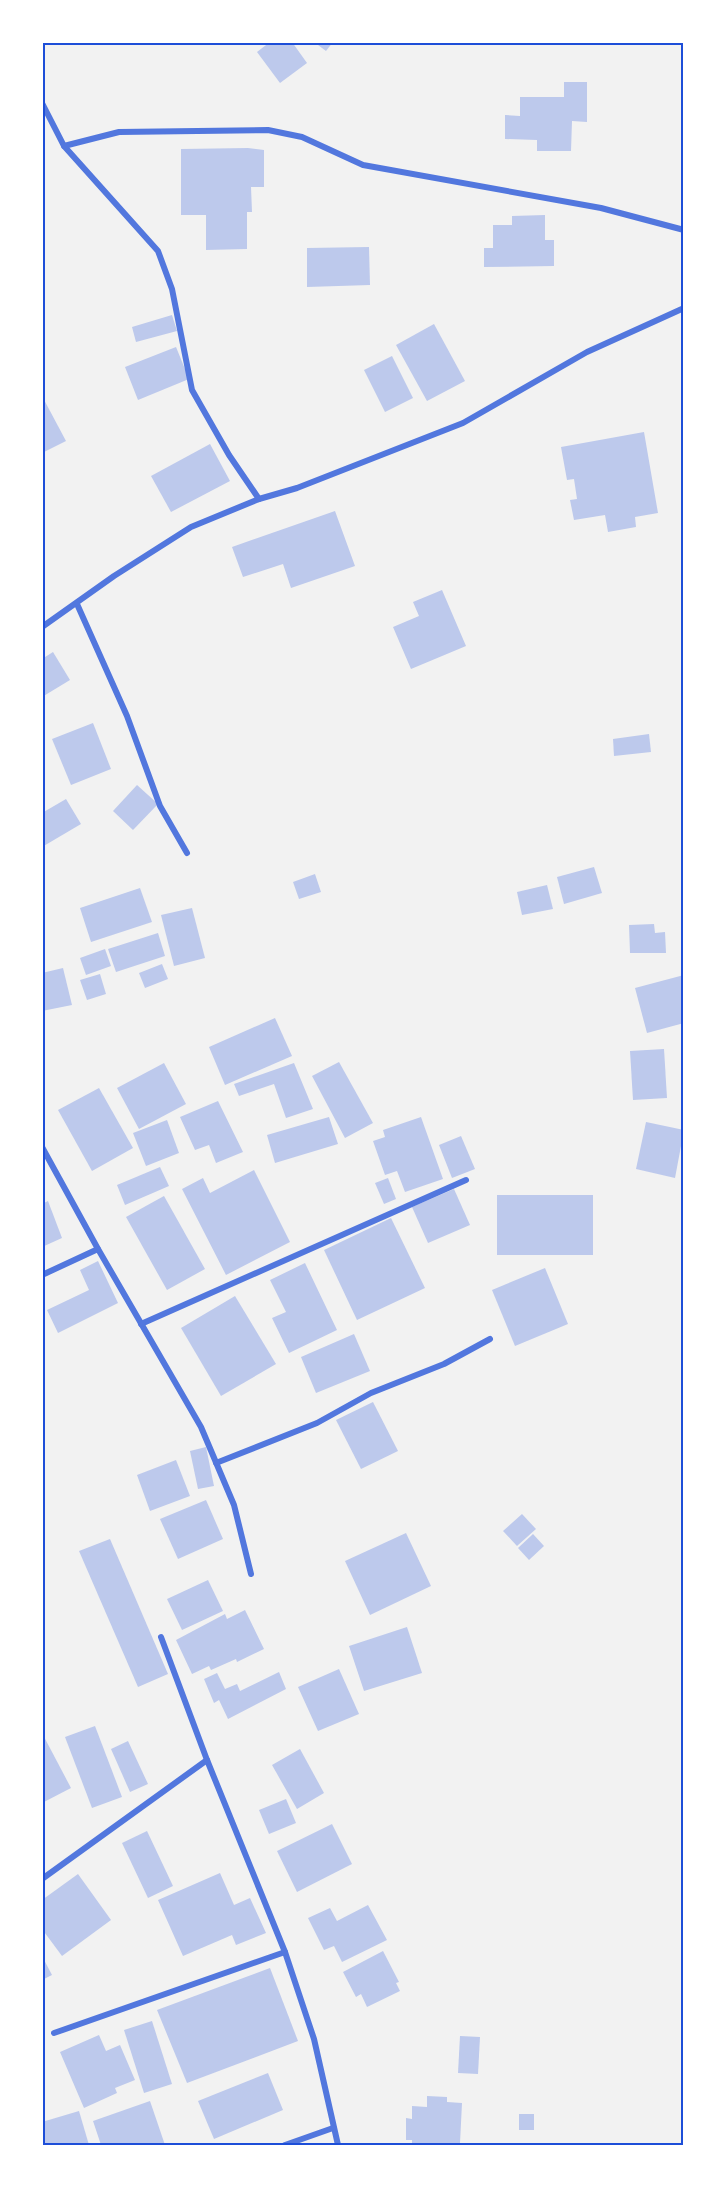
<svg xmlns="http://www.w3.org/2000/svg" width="726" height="2187" font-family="'Nunito Sans',sans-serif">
  <rect width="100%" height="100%" fill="#f2f2f2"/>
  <g fill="#bdc9ec">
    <polygon points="270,42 292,42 307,63 280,83 257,52"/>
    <polygon points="314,42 333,42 326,51"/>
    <polygon points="564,82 587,82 587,122 572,121 571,151 537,151 537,140 505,139 505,115 520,116 520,97 564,97"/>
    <polygon points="248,148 264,150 264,187 251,187 252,212 247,212 247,249 206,250 206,215 181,215 181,149"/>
    <polygon points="545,215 545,240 554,240 554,266 484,267 484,248 493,248 493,225 512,225 512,216"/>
    <polygon points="369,247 370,285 307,287 307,248"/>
    <polygon points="172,315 177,331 136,342 132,327"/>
    <polygon points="434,324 465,381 427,401 396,345"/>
    <polygon points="176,347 189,379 138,400 125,367"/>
    <polygon points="392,356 413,398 385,412 364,370"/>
    <polygon points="42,396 66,441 42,453"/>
    <polygon points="644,432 658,513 635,517 636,527 608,532 605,515 574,520 570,500 577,499 574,479 567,480 561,447"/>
    <polygon points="210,444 230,481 171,512 151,476"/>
    <polygon points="681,444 684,444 684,466 682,466"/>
    <polygon points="335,511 355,566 291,588 283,564 243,577 232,547"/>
    <polygon points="442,590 466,646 411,669 393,627 419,616 413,602"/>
    <polygon points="53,652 70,680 42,697 42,659"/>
    <polygon points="93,723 111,769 71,785 52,739"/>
    <polygon points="649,734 651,752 614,756 613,739"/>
    <polygon points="137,785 158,804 133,830 113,811"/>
    <polygon points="66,799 81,824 42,847 42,813"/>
    <polygon points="594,867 602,893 564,904 557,877"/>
    <polygon points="315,874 321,892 299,899 293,882"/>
    <polygon points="547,885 553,909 522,915 517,892"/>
    <polygon points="140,888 152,922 91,942 80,908"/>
    <polygon points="192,908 205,958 174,966 161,915"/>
    <polygon points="654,924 655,933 665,932 666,953 630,953 629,925"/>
    <polygon points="158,933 165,956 116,972 108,949"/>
    <polygon points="105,949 111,966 86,975 80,958"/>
    <polygon points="162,964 168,979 145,988 139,973"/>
    <polygon points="63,968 72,1005 42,1011 42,973"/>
    <polygon points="100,974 106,994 87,1000 80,980"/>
    <polygon points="684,975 684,1023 647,1033 635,988"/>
    <polygon points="275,1018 292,1056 225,1085 209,1047"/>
    <polygon points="664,1049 667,1098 633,1100 630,1051"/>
    <polygon points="339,1062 373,1123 345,1138 312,1076"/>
    <polygon points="164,1063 186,1104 139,1129 117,1088"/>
    <polygon points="294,1063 313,1109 286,1118 274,1084 239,1096 234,1084"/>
    <polygon points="99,1088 133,1148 92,1171 58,1110"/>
    <polygon points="218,1101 243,1152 216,1163 209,1145 195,1150 180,1117"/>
    <polygon points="329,1117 338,1144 275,1163 267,1135"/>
    <polygon points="421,1117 443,1179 405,1192 397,1171 385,1175 373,1141 385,1137 383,1130"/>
    <polygon points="167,1120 179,1153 146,1166 133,1133"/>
    <polygon points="646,1122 684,1130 675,1178 636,1169"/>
    <polygon points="461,1136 475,1169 452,1178 439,1145"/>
    <polygon points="160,1167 169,1186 125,1205 117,1185"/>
    <polygon points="254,1170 290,1242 226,1275 182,1189 203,1178 210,1193"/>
    <polygon points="388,1178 396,1199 384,1204 375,1183"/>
    <polygon points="454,1189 470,1225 428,1243 412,1207"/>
    <rect x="497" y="1195" width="96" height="60"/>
    <polygon points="164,1196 205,1269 167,1290 126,1217"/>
    <polygon points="48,1201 62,1238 42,1247 42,1204"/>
    <polygon points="391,1218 425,1288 357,1320 324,1250"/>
    <polygon points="98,1261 118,1303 58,1333 47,1310 89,1290 80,1270"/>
    <polygon points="305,1263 337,1330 289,1353 272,1318 286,1312 270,1280"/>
    <polygon points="545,1268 568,1324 515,1346 492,1290"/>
    <polygon points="235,1296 276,1364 221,1396 181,1328"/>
    <polygon points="354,1334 370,1371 316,1393 301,1357"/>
    <polygon points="373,1402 398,1451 361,1469 336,1420"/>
    <polygon points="206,1447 214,1486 198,1489 190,1451"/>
    <polygon points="176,1460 190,1496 150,1511 137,1475"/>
    <polygon points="206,1500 223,1539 178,1559 160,1519"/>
    <polygon points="522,1514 536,1529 517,1546 503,1531"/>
    <polygon points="406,1533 431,1586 370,1615 345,1561"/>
    <polygon points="533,1534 544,1546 529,1560 518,1548"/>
    <polygon points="110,1539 168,1674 138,1687 79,1551"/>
    <polygon points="208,1580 223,1611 182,1630 167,1599"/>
    <polygon points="245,1610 264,1649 237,1662 236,1659 211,1670 209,1666 192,1674 176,1640 225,1614 227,1619"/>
    <polygon points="407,1627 422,1673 364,1691 349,1646"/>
    <polygon points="339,1669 359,1714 318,1731 298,1687"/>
    <polygon points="279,1672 286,1689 228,1719 219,1700 214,1703 204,1679 217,1673 225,1689 237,1684 240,1691"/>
    <polygon points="95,1726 122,1797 92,1808 65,1737"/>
    <polygon points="42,1733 71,1788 42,1803"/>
    <polygon points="128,1741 148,1784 130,1792 111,1749"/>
    <polygon points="300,1749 324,1793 297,1809 272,1765"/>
    <polygon points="286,1799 296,1823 269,1834 259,1810"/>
    <polygon points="332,1824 352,1864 297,1892 277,1851"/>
    <polygon points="147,1831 173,1886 148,1898 122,1843"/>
    <polygon points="220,1873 234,1905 250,1898 266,1933 236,1945 232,1935 183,1956 158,1900"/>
    <polygon points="78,1874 111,1920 62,1956 42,1929 42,1900"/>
    <polygon points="368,1905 387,1940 342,1962 334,1946 324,1950 308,1918 330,1908 337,1921"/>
    <polygon points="383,1951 399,1982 396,1983 400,1991 367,2007 361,1994 356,1997 343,1972"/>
    <polygon points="42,1956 52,1975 42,1980"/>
    <polygon points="270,1968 298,2041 187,2083 157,2010"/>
    <polygon points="152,2021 172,2084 144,2093 124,2030"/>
    <polygon points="99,2035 106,2051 120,2045 135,2080 115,2088 117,2093 84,2108 60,2052"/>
    <polygon points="460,2036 480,2037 478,2074 458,2073"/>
    <polygon points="268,2073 283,2110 214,2139 198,2101"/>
    <polygon points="427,2096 447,2097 447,2102 462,2103 460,2143 412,2145 412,2140 406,2140 406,2118 412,2119 412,2106 427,2107"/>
    <polygon points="150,2101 165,2145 101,2145 93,2121"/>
    <polygon points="79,2111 89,2145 42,2145 42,2122"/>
    <rect x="519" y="2114" width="15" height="16"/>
  </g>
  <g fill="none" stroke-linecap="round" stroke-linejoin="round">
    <g stroke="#5277de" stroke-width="6">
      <polyline points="42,103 64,146 158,251 172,289 192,390 229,455 259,499"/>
      <polyline points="64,146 119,132 268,130 302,137 363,165 601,208 684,230"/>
      <polyline points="77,604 127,716 160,806 187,853"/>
      <polyline points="42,627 114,576 191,527 259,499 297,488 463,423 587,352 684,308"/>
      <polyline points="42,1147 98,1249 201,1427 234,1505 251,1574"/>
      <polyline points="42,1275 98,1249"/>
      <polyline points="141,1324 466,1180"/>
      <polyline points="216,1463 317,1423 371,1393 444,1364 490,1339"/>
      <polyline points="161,1637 207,1760 285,1952 314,2039 338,2145"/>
      <polyline points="42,1879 207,1760"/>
      <polyline points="54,2033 285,1952"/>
      <polyline points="285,2145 333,2128"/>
    </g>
  </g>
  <rect width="726" height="2187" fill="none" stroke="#ffffff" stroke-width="87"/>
  <rect x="44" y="44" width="638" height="2100" fill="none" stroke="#1d4ed8" stroke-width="2"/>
</svg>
